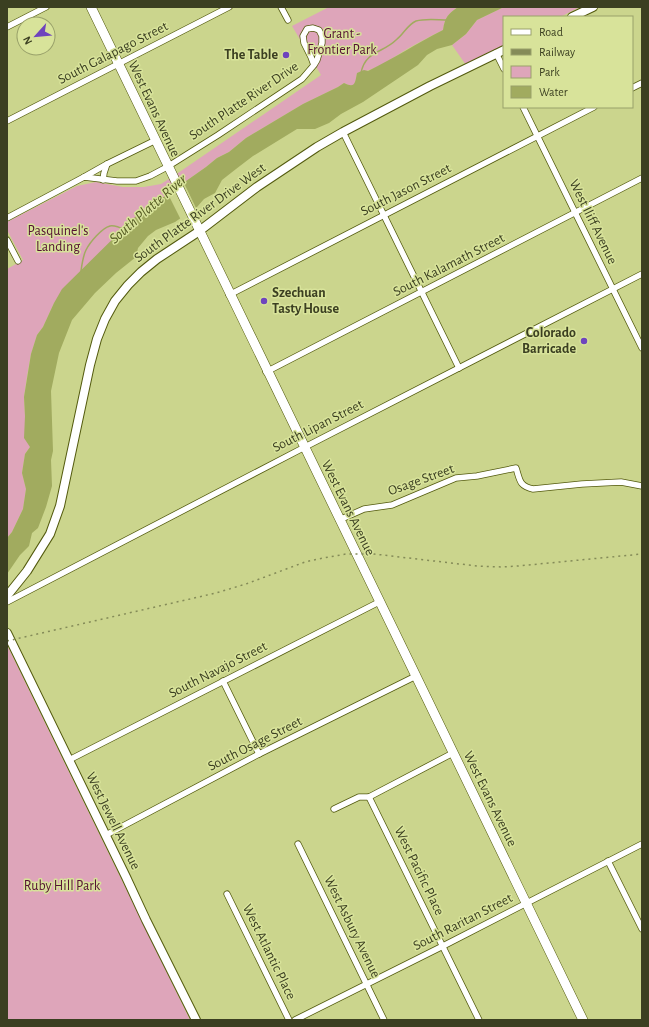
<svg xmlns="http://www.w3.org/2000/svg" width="649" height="1027" font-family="'Alegreya Sans',sans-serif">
  <rect width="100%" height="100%" fill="#cbd58d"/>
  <g fill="#dea5ba">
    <path d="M329,7H458C448,14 445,17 443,30C431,36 419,42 407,49C391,59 376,70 357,73C355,83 356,89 344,83L338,87L303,104L246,138L229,152L217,158L206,167L172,191L54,303L43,327L37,335L31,354L27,376L24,397L25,416L30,447L25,454L22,473L26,489L23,509L12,532L7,538V269L23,260L7,230V222L77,186L96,182L123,187H144L161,184L178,173L321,75L292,26Z"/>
    <polygon points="504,7 580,7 560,17 504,17 504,45 466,65 452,45 466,34 477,20"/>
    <polygon points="7,645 190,1020 7,1020"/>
  </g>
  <path fill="#a1ab5f" d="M458,7H504L477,20L466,34L452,45L437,49L427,55L418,65L363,102L341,114L329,123L315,129H297L253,156L236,169L222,180L215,193L204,199L197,207L175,222L156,230L148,236L138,248L136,257L116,273L95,293L72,320L59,353L51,391L53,451L51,460L52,486L46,507L38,528L32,533L29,546L20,555L7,574V538L12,532L23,509L26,489L22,473L25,454L30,447L24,438L25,416L24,397L31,354L37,335L43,327L54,303L62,289L135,217L206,167L217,158L229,152L246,138L303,104L338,87L344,83C356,89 355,82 357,73L364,70L368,71C393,59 417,43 443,30C445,17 448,14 458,7Z"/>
  <polygon fill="#cbd58d" points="183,181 197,210 181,220 167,192"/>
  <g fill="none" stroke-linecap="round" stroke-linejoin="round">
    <g stroke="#a1ab5f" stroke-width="1.5">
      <path d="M361,73C365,51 383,53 396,40C404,34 407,25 416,21C426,18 438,20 448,20"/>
      <path d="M81,271C82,264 83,256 86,250C90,242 102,228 110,226C115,225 121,228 125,230"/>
    </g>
    <defs>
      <g id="street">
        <polyline points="281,7 288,20"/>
        <polyline points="7,27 46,7"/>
        <polyline points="496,53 504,69"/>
        <polyline points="632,88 642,83"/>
        <polyline points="523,107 642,348"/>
        <polyline points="7,121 229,7"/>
        <polyline points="343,132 459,368"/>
        <polyline points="84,177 107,164 154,141"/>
        <polyline points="103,180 104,173 107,164"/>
        <polyline points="7,218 84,177 117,181 136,181 150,176 167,167 218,135 302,79 314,65 317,60 322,43 322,36 319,30 313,28 307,29 303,36 304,43 311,57 314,65"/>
        <polyline points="7,240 18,261"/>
        <polyline points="229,295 594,107"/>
        <polyline points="266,372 642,178"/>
        <path d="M339,520L364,509L392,505L456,478L477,476L516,468C520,480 519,486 533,489L582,484L621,482L642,486"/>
        <polyline points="7,602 303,448 642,274"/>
        <polyline points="223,681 259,754"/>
        <polyline points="69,760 379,602"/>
        <polyline points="369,797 479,1020"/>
        <polyline points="334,809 359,797 369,797 453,753"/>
        <polyline points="106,835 259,754 416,676"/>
        <polyline points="298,844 384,1020"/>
        <polyline points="608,861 642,929"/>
        <polyline points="227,894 289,1020"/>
        <polyline points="295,1020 443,946 642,844"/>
      </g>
      <g id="secondary">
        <polyline points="572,17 593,7"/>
        <polyline points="7,596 27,571 50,534 60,506 90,365 97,339 105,319 115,301 128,285 141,272 157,259 198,232 257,187 317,147 343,132 430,86 504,50"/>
        <polyline points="7,633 126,877 146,920 196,1020"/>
      </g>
      <path id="primary" d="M91,7C197,230 306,452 415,674C471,789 526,905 583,1020"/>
    </defs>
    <use href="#street" stroke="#535a0e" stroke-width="7"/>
    <use href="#secondary" stroke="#535a0e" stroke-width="10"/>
    <use href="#primary" stroke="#535a0e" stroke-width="10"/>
    <use href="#street" stroke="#fff" stroke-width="5.5"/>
    <use href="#secondary" stroke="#fff" stroke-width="8"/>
    <use href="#primary" stroke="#fff" stroke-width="9"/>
    <polyline stroke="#848b58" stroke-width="1.5" stroke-dasharray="2 4" stroke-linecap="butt" points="7,641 216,593 246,584 305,562 318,559 346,554 374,554 477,566 502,567 518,566 642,554"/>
  </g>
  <g fill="#6e44bd" stroke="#d8e39a" stroke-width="1.5">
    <circle cx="286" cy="55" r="4"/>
    <circle cx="264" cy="301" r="4"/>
    <circle cx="584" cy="341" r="4"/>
  </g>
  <g text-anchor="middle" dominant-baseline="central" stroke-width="3" stroke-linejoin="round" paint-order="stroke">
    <g font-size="14" fill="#513" stroke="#d8e39a">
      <text x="342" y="34">Grant -<tspan x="342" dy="16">Frontier Park</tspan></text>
      <text x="58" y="231">Pasquinel's<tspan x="58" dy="16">Landing</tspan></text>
      <text x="62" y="886">Ruby Hill Park</text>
    </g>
    <g font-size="14" fill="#3b3f21" stroke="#d8e39a">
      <text transform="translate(113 53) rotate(-27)">South Galapago Street</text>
      <text transform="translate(244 101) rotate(-34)">South Platte River Drive</text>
      <text transform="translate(154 109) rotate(65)">West Evans Avenue</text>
      <text transform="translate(406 190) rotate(-27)">South Jason Street</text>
      <text transform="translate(200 213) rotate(-36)">South Platte River Drive West</text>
      <text transform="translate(593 222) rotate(64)">West Iliff Avenue</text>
      <text transform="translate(449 265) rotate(-27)">South Kalamath Street</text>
      <text transform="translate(318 426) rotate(-27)">South Lipan Street</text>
      <text transform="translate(421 480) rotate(-20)">Osage Street</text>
      <text transform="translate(348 508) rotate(64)">West Evans Avenue</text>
      <text transform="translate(218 670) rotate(-27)">South Navajo Street</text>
      <text transform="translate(255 744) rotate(-27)">South Osage Street</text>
      <text transform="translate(490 799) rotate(64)">West Evans Avenue</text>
      <text transform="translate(113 821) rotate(64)">West Jewell Avenue</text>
      <text transform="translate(419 871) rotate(64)">West Pacific Place</text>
      <text transform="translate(463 922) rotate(-27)">South Raritan Street</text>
      <text transform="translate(352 927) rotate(64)">West Asbury Avenue</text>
      <text transform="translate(269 952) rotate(64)">West Atlantic Place</text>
    </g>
    <g font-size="14" font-weight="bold" fill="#3b3f21" stroke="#d8e39a" text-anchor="end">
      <text x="278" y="55">The Table</text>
      <text x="272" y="293" text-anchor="start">Szechuan<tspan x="272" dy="16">Tasty House</tspan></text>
      <text x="576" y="333">Colorado<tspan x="576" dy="16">Barricade</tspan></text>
    </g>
    <g font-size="15" font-style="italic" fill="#555b23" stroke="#d8e39a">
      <text transform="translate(148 209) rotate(-41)">South Platte River</text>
    </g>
  </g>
  <rect width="649" height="1027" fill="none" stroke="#3b3f21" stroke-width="16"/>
  <rect x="503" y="16" width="130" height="92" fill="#d8e39a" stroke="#99a16a"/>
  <rect x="511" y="29" width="20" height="6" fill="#ffffff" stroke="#99a16a"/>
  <text x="539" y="36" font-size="12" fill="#3b3f21">Road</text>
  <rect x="511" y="49" width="20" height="6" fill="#848b58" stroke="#99a16a"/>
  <text x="539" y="56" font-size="12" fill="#3b3f21">Railway</text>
  <rect x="511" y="66" width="20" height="12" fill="#dea5ba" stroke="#99a16a"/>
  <text x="539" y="76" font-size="12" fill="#3b3f21">Park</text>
  <rect x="511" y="86" width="20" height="12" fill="#a1ab5f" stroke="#99a16a"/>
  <text x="539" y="96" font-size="12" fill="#3b3f21">Water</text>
  <g transform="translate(36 36) rotate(243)"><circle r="19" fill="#d8e39a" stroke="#99a16a"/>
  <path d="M0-3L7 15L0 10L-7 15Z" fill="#6e44bd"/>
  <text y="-6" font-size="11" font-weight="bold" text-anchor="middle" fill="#3b3f21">N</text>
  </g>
</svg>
